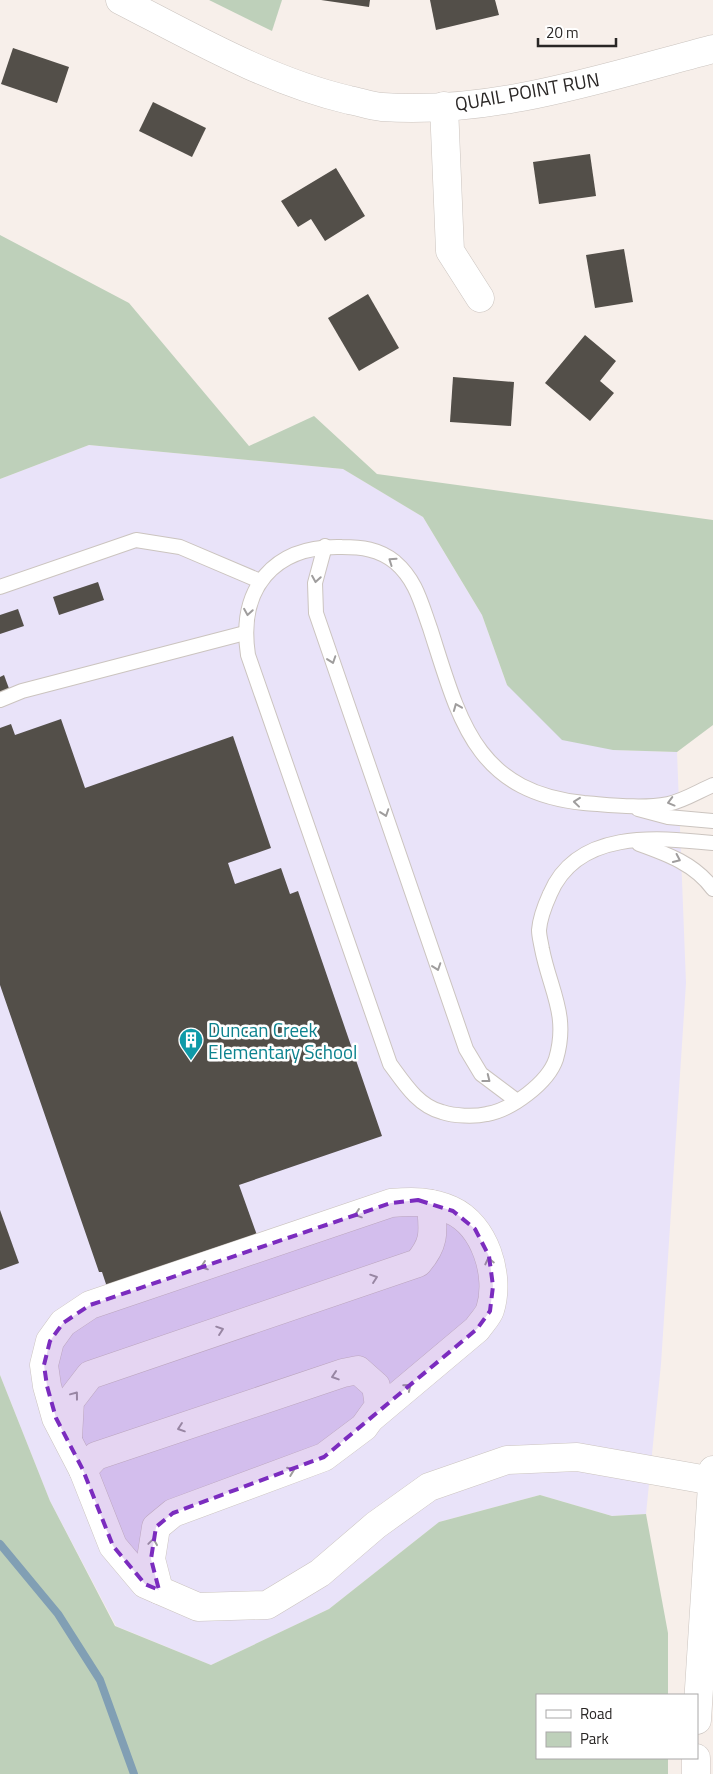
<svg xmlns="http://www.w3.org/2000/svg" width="713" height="1774" font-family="'Titillium Web',sans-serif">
  <rect width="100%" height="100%" fill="#f7efea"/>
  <polygon fill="#e9e3f9" points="89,445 343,469 423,517 482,615 507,685 613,750 677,752 686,983 661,1364 646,1514 612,1516 540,1495 439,1522 329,1609 211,1665 116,1626 50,1501 0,1375 0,479"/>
  <g fill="#bed0ba">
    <polygon points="209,0 282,0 272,31"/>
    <polygon points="0,235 129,303 249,446 314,416 377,474 713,520 713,725 677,752 613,750 562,740 507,685 482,615 423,517 343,469 89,445 0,479"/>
    <polygon points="0,1375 50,1501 115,1626 211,1665 329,1609 439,1522 540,1495 612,1516 646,1514 668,1633 668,1695 537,1695 537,1758 668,1758 668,1774 0,1774"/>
  </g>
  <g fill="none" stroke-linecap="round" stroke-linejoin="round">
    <polyline stroke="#819fb4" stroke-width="8" points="0,1544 58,1614 100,1680 134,1774"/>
  </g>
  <g fill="#534f49">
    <polygon points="321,0 370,0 369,7"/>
    <polygon points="430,0 495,0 499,15 436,30"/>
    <polygon points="13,48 69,67 57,103 1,84"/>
    <polygon points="153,102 206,128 192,157 139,131"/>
    <polygon points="590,154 596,196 539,204 533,162"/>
    <polygon points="336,168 365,216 325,241 311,219 298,227 281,201"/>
    <polygon points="624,249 633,302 595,308 586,255"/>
    <polygon points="368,294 399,348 359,371 328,318"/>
    <polygon points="585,335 616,361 600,381 614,393 590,421 545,383"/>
    <polygon points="453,377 514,382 511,426 450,422"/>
    <polygon points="98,582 104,600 59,615 53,597"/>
    <polygon points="18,609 24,626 0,634 0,615"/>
    <polygon points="4,675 11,694 0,698 0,677"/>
    <polygon points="61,719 85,788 233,736 271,848 228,863 235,884 281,868 290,894 298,891 382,1136 239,1185 258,1238 108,1290 102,1272 99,1272 0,985 0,728 11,724 15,735"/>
    <polygon points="0,1210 19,1263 0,1270"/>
  </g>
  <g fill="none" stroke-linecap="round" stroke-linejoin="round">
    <defs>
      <g id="lane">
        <polyline points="325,546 315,583 316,613 466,1049 481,1074 517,1101"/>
        <polyline points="0,587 136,540 180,547 260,581"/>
        <polyline points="0,700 22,691 245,633"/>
        <path d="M713,785C699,791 683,801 668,804C641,809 611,805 584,803C474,792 459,718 430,628C421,603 416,580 395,562C379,549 361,547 342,547C273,545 238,589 248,655L390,1064C404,1083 418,1106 442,1112C454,1116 474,1117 487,1114C511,1110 548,1083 556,1059C569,1015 550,990 542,949C541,943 539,936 539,930C540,918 545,905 550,894C577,830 655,837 713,843"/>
        <polyline points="638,809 668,817 713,821"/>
        <path d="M639,844C667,854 695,864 713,889"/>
      </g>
      <g id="street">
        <path d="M120,0C194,38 268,81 349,100C360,102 371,106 382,107C494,115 606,77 713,49"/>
        <polyline points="444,106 450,251 480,298"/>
        <path d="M371,1418L477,1329C481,1323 488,1316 490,1310C501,1276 485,1225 451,1210C431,1201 413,1201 391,1203L90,1305L63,1323L50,1341L44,1365L47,1386L56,1418L83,1470L113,1546L145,1584L198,1607L267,1605L320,1573L376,1525L429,1487L507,1460L577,1457L713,1481"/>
        <path d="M68,1438L70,1401L90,1375L418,1263C436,1242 433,1231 431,1204"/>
        <polyline points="83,1470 96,1456 343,1373 358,1370 376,1386 379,1406 364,1427 324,1457 173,1513 156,1527 151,1559 159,1590"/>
      </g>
      <g id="secondary">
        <polyline points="697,1720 713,1470"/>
        <polyline points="696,1774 696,1758"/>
      </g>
    </defs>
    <use href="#lane" stroke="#cbc4bf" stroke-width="16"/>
    <use href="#street" stroke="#cbc4bf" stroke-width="29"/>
    <use href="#secondary" stroke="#cbc4bf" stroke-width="29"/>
    <use href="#lane" stroke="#fff" stroke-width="14"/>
    <use href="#street" stroke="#fff" stroke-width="28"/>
    <use href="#secondary" stroke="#fff" stroke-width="28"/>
  </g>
  <defs><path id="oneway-chevron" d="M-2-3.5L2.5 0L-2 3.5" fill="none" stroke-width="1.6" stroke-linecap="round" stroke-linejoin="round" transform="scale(1.25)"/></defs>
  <g stroke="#9f9d9d">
    <use href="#oneway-chevron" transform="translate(392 561) rotate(-145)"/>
    <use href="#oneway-chevron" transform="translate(316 579) rotate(99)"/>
    <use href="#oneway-chevron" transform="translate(248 612) rotate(99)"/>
    <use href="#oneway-chevron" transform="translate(332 660) rotate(71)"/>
    <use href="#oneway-chevron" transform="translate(457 707) rotate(-112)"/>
    <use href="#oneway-chevron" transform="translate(577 802) rotate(-174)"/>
    <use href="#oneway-chevron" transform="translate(671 802) rotate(165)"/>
    <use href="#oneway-chevron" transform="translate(385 813) rotate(71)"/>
    <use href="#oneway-chevron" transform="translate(677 859) rotate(25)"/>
    <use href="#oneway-chevron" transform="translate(437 967) rotate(71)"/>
    <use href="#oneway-chevron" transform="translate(487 1079) rotate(38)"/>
    <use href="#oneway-chevron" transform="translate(358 1214) rotate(161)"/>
    <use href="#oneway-chevron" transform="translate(489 1261) rotate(-103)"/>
    <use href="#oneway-chevron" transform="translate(204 1266) rotate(161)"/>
    <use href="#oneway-chevron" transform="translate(374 1278) rotate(-19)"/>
    <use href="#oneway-chevron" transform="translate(220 1330) rotate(-19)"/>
    <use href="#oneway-chevron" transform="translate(335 1376) rotate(162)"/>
    <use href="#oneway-chevron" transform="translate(408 1387) rotate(-40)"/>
    <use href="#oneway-chevron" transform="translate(75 1395) rotate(-53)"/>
    <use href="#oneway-chevron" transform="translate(181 1428) rotate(161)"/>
    <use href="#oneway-chevron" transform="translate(291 1471) rotate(-21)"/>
    <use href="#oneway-chevron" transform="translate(153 1542) rotate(-82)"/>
  </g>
  <path fill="#7b2cbf" fill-opacity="0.2" stroke="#7b2cbf" stroke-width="4" stroke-dasharray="10 6" stroke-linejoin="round" d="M418,1200L453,1211L475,1229L489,1256L493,1286L490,1311L477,1329L324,1457L173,1513L156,1527L151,1559L159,1590L145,1584L113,1546L83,1470L56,1418L47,1386L44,1365L50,1341L63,1323L90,1305L391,1203Z"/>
  <defs>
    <symbol id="building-pin" viewBox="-11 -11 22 30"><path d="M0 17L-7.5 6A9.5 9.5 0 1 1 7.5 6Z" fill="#0f9aa8" stroke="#fff"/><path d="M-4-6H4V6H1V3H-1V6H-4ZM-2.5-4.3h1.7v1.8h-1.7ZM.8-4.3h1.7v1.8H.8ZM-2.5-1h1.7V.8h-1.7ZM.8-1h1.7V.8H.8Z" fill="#fff"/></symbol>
  </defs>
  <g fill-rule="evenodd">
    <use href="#building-pin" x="177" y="1026" width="28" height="38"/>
  </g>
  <g text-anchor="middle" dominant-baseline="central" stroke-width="5" stroke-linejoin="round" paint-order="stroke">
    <g font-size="19" fill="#292625" stroke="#fff">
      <text transform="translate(527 91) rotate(-10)">QUAIL POINT RUN</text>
    </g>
    <g font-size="19" fill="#0d838f" stroke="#fff" text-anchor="start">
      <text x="208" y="1029">Duncan Creek<tspan x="208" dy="22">Elementary School</tspan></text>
    </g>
  </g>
  <rect x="536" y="1694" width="162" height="65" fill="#ffffff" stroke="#a9a8a8"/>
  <rect x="546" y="1710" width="25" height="8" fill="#ffffff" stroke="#a9a8a8"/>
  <text x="580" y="1719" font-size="15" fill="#292625">Road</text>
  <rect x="546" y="1732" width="25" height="15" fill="#bed0ba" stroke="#a9a8a8"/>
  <text x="580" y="1744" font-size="15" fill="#292625">Park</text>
  <path d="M538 38v8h78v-8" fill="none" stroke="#292625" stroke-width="2.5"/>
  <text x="546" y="38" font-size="15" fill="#292625" stroke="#ffffff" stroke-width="4" paint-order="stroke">20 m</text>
</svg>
